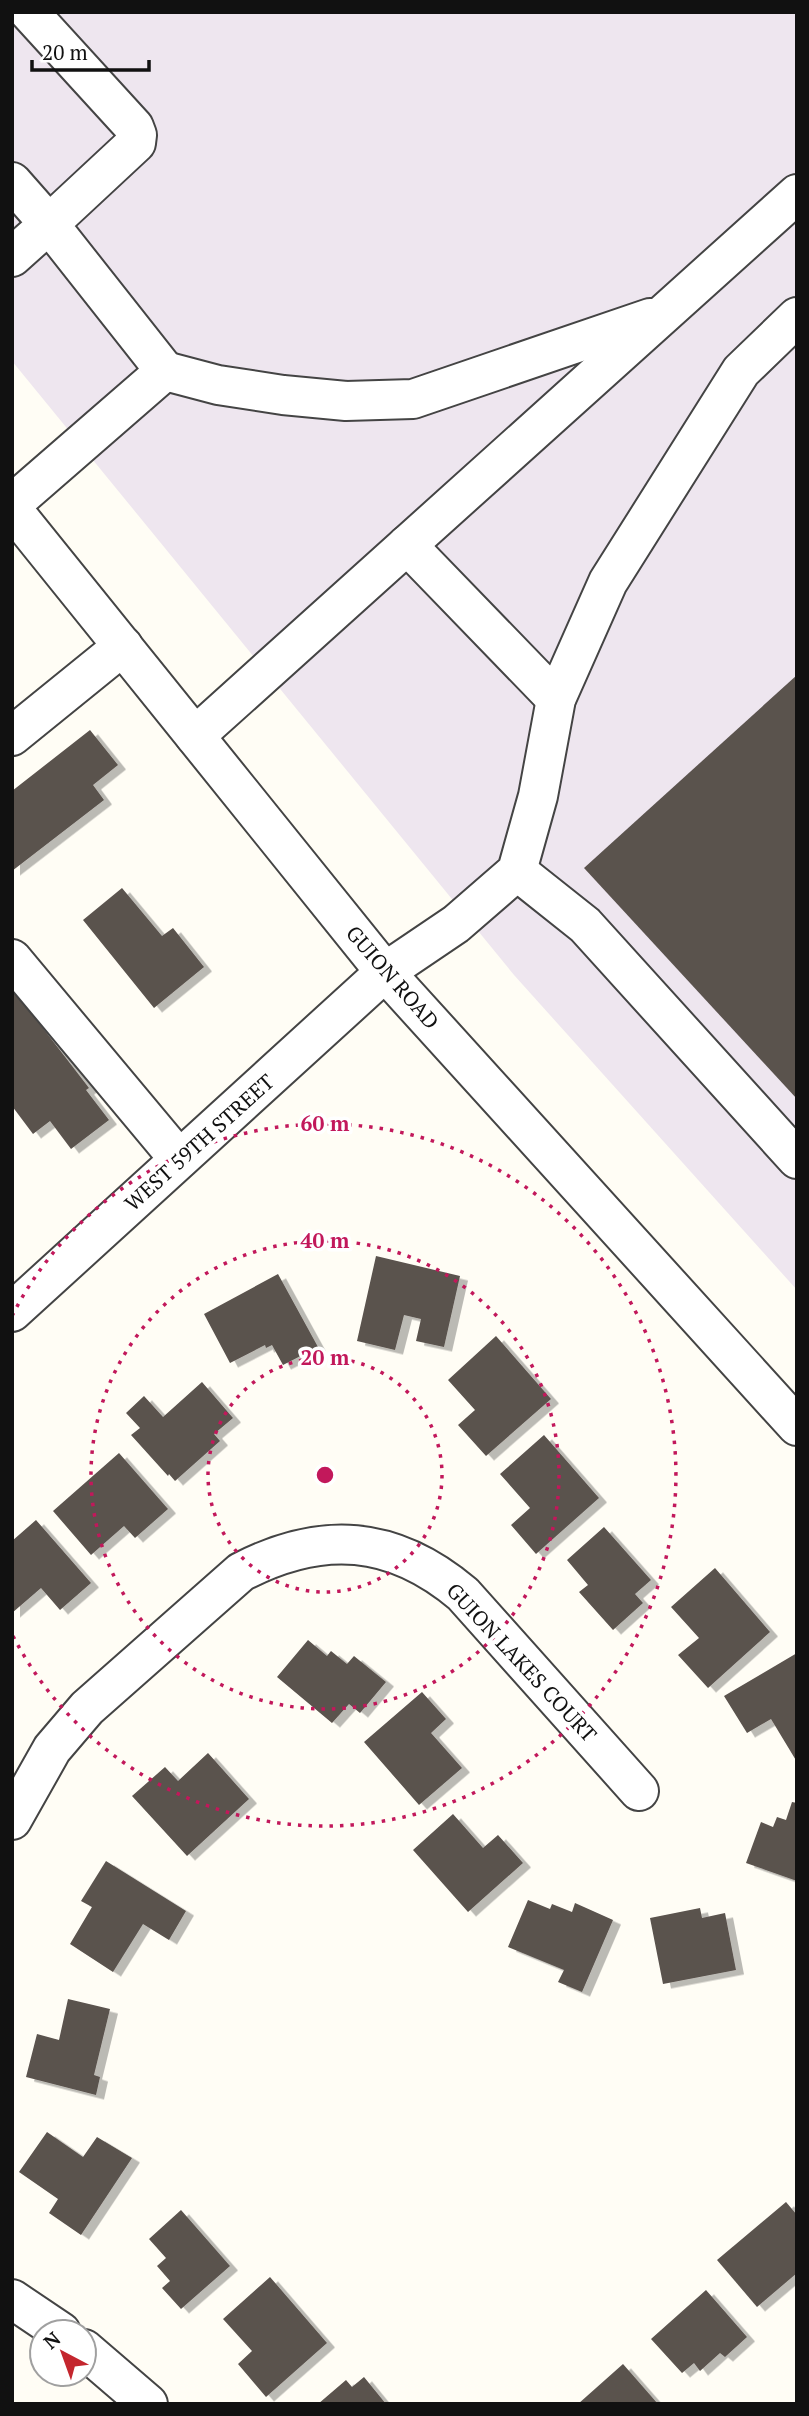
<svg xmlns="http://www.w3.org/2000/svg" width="809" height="2416" font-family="'PT Serif',serif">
  <defs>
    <filter id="shadow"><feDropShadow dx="8" dy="4.5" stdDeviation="0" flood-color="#0004"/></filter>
  </defs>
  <rect width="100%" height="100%" fill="#fffdf5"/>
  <polygon fill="#eee6ef" points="12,12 797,12 797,1290 514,975 12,361"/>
  <g fill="#5a524d" filter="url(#shadow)">
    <polygon points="797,675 797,1099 584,868"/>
    <polygon points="90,730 118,765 93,785 104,800 12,871 12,791"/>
    <polygon points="122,888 162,936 173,928 204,967 154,1008 83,920"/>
    <polygon points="12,988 89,1088 86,1090 109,1120 71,1149 50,1121 33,1134 12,1106"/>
    <polygon points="376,1256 460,1276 444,1347 416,1341 421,1319 404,1315 395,1350 357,1341"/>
    <polygon points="278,1274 318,1347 283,1365 272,1345 266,1348 265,1345 230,1363 204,1314"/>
    <polygon points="496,1336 551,1399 486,1456 458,1425 475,1410 448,1380"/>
    <polygon points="202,1382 233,1418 214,1434 220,1441 175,1481 169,1474 168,1476 131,1435 140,1428 126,1413 144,1396 163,1417"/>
    <polygon points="544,1435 599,1498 536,1554 511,1525 530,1508 500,1474"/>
    <polygon points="119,1453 168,1509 135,1538 124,1526 91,1555 53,1511"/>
    <polygon points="36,1520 91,1583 60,1610 41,1588 12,1613 12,1541"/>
    <polygon points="604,1527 651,1580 635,1594 643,1603 613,1630 579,1592 588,1585 567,1560"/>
    <polygon points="715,1568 770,1632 708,1688 678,1655 699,1638 671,1607"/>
    <polygon points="308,1640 327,1656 331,1651 347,1664 354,1656 386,1682 360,1713 349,1704 332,1723 277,1677"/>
    <polygon points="797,1653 797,1762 771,1719 747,1733 724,1696"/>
    <polygon points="422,1692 446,1719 431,1733 462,1768 419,1805 364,1742"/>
    <polygon points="208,1753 249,1799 187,1856 132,1796 165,1767 178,1781"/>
    <polygon points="792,1802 797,1803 797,1881 746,1863 761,1822 773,1827 777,1817 786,1820"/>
    <polygon points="453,1814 483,1848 498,1835 523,1863 468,1912 413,1850"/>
    <polygon points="106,1861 186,1911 169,1940 143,1924 113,1972 70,1944 92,1907 81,1901"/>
    <polygon points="528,1900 550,1909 552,1904 572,1912 575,1903 613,1920 582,1992 558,1982 564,1970 508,1947"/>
    <polygon points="700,1908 702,1918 725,1913 736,1970 663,1984 650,1918"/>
    <polygon points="68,1999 110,2009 94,2075 100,2077 96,2095 26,2077 37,2034 59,2040"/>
    <polygon points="47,2132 83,2157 97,2137 132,2158 81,2235 49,2213 58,2199 19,2172"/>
    <polygon points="786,2202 797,2215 797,2273 757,2307 717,2260"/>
    <polygon points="181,2210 230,2266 181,2309 162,2288 170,2281 157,2266 166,2258 149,2239"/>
    <polygon points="270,2277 327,2343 266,2397 238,2364 252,2351 223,2319"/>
    <polygon points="706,2290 747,2337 725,2357 720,2353 700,2371 694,2363 682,2373 651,2339"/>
    <polygon points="623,2364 658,2404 578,2404"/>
    <polygon points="364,2377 386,2404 318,2404 346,2380 352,2387"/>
  </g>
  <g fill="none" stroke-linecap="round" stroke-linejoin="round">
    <defs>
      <g id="minor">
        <polyline points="12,182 49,224 12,257"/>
        <polyline points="165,371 218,385 283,395 346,401 413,399 650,318"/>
        <polyline points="12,504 165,371 49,224 136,143 137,135 134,127 29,12"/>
        <polyline points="12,509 385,972 797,1426"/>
        <polyline points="407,545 556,699"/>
        <polyline points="12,736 123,646"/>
        <polyline points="195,736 797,194"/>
        <polyline points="517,871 585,925 797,1159"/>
        <polyline points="12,959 179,1159"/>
        <polyline points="12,1312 385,972 456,924 517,871 538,796 556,699 608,582 741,371 797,317"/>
        <path d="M12,1820L52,1749L87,1708L241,1572C322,1530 393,1535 463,1594L639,1791"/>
        <polyline points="12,2299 61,2332"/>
        <polyline points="84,2349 148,2404"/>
      </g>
    </defs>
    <use href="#minor" stroke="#444" stroke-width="42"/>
    <use href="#minor" stroke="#fff" stroke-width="38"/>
  </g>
  <g fill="none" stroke="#c2185b" stroke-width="3.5" stroke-dasharray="3.5 7">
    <circle cx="325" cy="1475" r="117"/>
    <circle cx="325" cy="1475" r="234"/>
    <path d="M12 1316A351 351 0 1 1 12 1634"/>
  </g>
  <g text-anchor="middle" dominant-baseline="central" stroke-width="7" stroke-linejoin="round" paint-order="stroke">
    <g font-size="21" fill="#111" stroke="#fff">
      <text transform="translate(393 977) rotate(49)">GUION ROAD</text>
      <text transform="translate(199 1142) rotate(-42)">WEST 59TH STREET</text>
      <text transform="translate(522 1662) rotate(47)">GUION LAKES COURT</text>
    </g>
  </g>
  <circle cx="325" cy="1475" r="10" fill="#c2185b" stroke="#fff" stroke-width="3.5"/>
  <g font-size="21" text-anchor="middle" font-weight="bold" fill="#c2185b" stroke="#fff" stroke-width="7" stroke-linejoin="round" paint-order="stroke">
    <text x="325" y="1131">60 m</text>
    <text x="325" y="1248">40 m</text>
    <text x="325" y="1365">20 m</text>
  </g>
  <rect width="809" height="2416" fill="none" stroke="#111111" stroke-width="28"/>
  <g transform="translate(63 2353) rotate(319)"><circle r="33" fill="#ffffff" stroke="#a0a0a0" stroke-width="2"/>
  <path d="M0-5L12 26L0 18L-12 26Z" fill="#c4262e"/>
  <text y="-10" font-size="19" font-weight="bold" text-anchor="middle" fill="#111111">N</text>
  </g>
  <path d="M32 60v10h117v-10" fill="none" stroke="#111111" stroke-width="3.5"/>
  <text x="42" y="60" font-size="21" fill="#111111" stroke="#ffffff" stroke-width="5" paint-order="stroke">20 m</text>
</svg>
